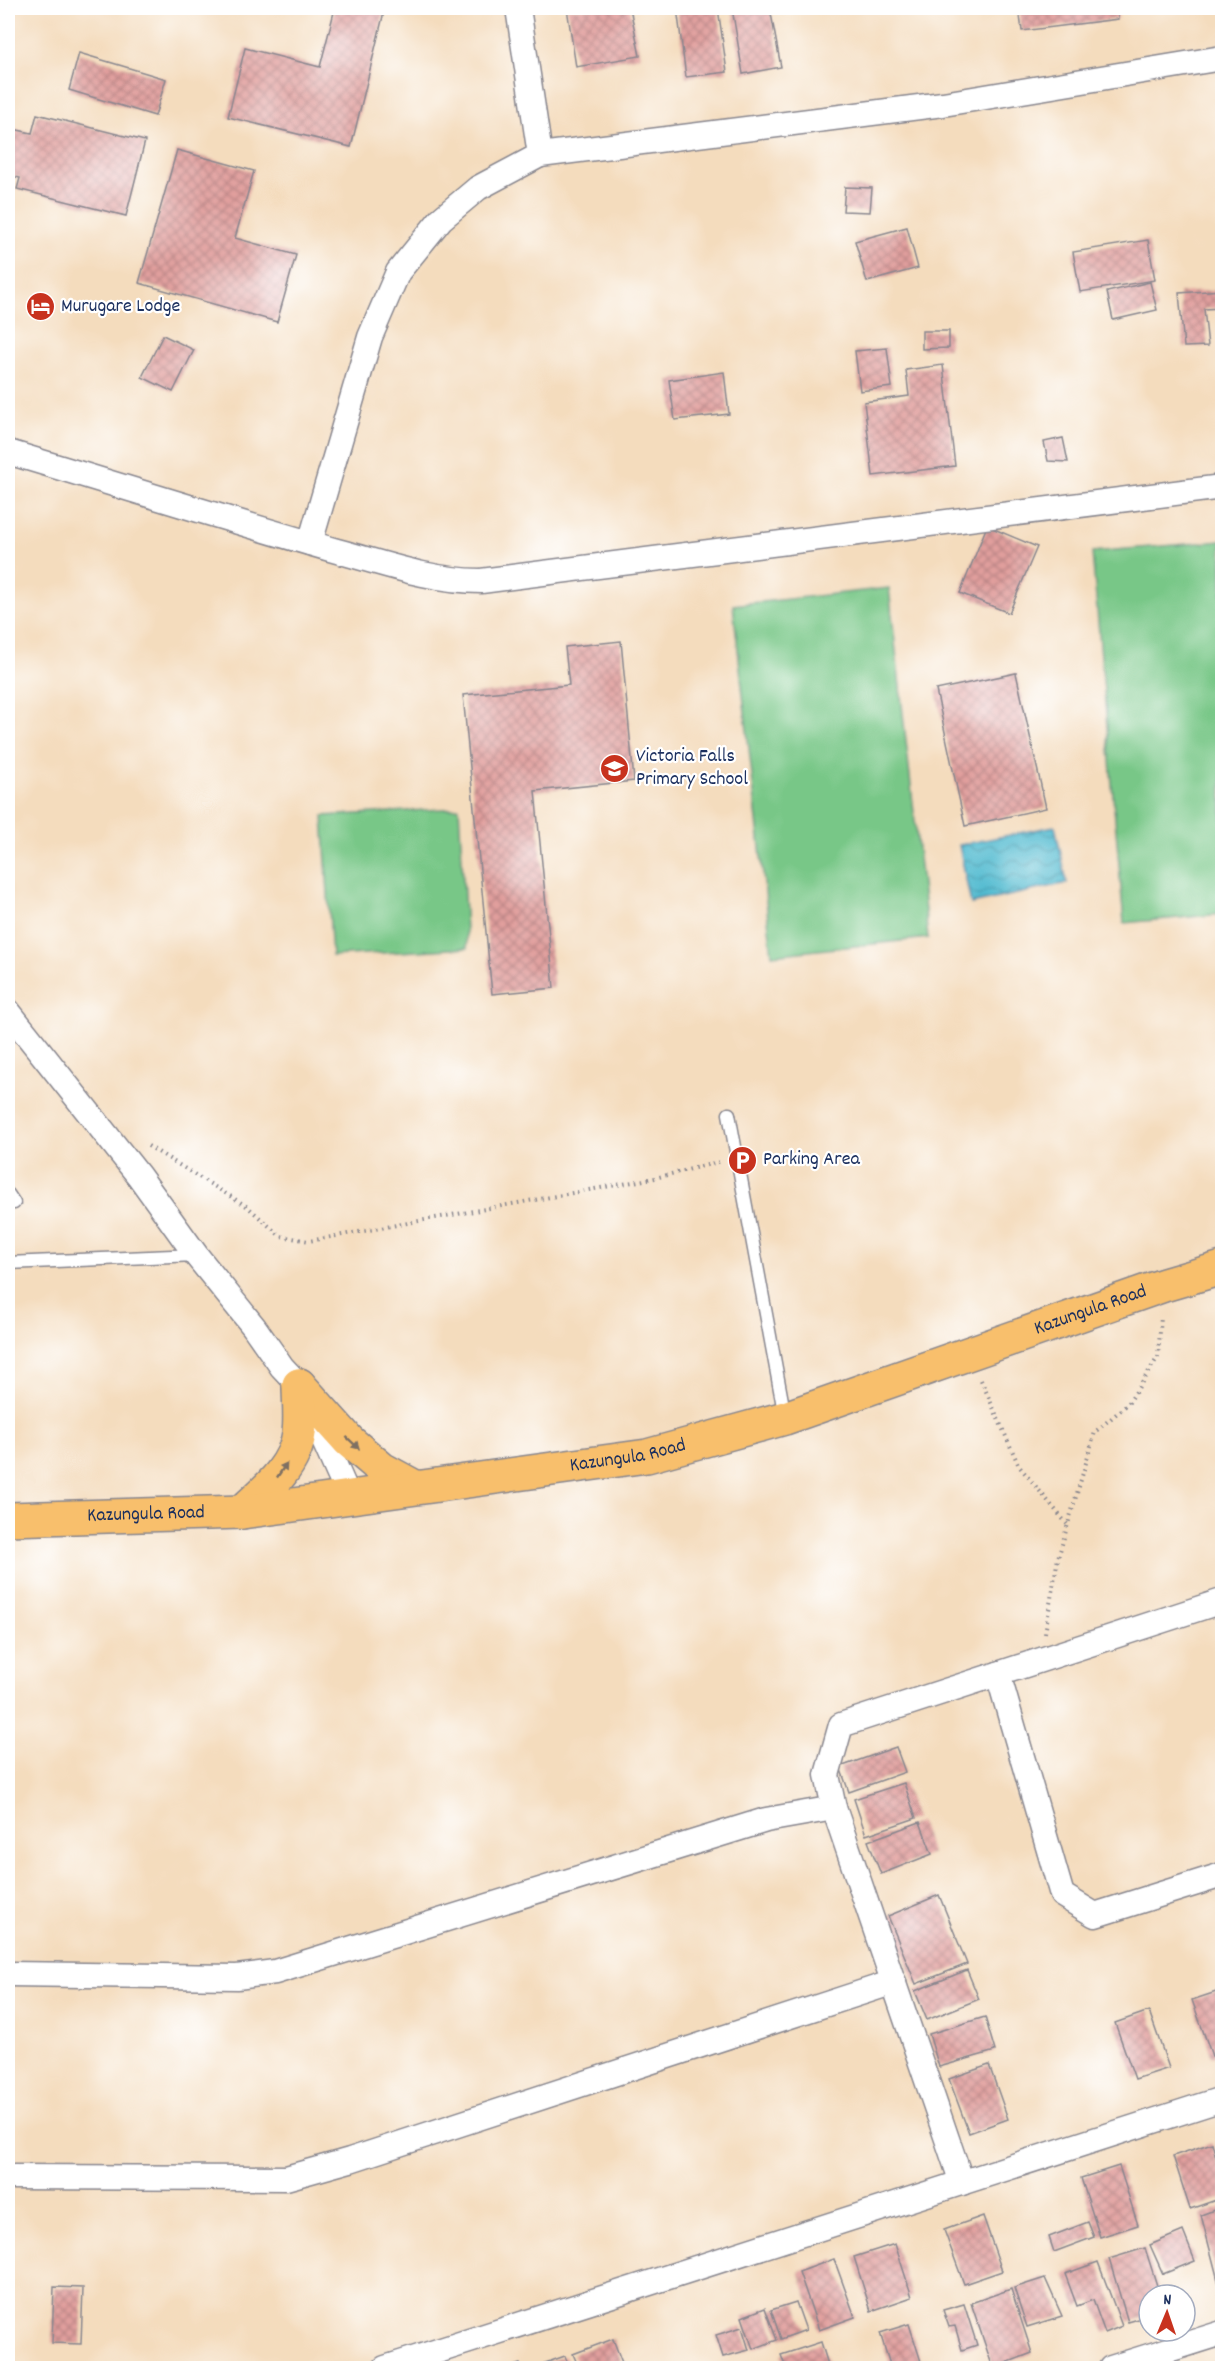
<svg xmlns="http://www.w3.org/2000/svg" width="1230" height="2376" font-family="Dekko,sans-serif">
  <defs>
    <pattern id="water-waves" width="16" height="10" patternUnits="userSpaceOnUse" patternTransform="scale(1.5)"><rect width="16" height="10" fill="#52bbd0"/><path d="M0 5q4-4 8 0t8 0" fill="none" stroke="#4398ac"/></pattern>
    <pattern id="building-cross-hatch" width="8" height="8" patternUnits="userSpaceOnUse" patternTransform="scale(1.5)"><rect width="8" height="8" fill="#e19f9d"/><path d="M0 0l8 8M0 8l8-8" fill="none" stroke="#b68283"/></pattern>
  </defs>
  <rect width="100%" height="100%" fill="#fff"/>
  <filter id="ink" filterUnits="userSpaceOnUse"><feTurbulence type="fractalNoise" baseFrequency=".0167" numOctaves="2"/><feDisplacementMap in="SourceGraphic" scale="12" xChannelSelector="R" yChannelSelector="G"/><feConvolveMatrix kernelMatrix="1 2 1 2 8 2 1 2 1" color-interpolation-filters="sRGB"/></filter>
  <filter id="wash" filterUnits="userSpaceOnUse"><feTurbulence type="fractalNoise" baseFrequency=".008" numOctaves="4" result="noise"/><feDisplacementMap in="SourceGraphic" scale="24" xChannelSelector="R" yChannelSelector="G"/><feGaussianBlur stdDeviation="1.35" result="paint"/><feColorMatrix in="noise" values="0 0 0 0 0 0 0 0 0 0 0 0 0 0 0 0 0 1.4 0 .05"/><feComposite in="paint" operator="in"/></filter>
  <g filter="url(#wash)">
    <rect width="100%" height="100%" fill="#f4dcbd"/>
    <g fill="#78c787" stroke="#4a7b72" stroke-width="1.5">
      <polygon points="1222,541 1222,914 1124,923 1092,552"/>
      <polygon points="889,588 928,938 772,955 733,605"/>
      <polygon points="459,808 467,948 332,956 323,816"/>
    </g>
    <polygon fill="url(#water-waves)" stroke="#367597" stroke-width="1.5" points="1055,826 1067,883 971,904 959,845"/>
    <g id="blocks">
      <g fill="url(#building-cross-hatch)">
        <polygon points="335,8 385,8 351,147 228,117 245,48 320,67"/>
        <polygon points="567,8 630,8 640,56 576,67"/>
        <polygon points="677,8 718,8 727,72 686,77"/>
        <polygon points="732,8 770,8 781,67 743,74"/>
        <polygon points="1019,8 1117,8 1118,19 1022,31"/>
        <polygon points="79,53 166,79 155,116 69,90"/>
        <polygon points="37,114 145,141 126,216 17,189 20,178 8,175 8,128 32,133"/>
        <polygon points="177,150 254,171 235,238 296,255 277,322 139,283"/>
        <polygon points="845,187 872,188 870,212 843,211"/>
        <polygon points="907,227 918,268 867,282 855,241"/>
        <polygon points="1148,240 1155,280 1080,292 1073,252"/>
        <polygon points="1150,282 1157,310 1113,320 1107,292"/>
        <polygon points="1222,290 1222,308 1204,309 1208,346 1184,347 1179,293"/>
        <polygon points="922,331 949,331 949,348 922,349"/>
        <polygon points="163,335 194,350 173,392 142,377"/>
        <polygon points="887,348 892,387 860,391 855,351"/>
        <polygon points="943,365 955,466 873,476 864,402 909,396 906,370"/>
        <polygon points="724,372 729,414 675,420 669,380"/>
        <polygon points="1063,438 1068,462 1048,461 1044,442"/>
        <polygon points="987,526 1037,547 1009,613 960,593"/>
        <polygon points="621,641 634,781 535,791 554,988 492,994 463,695 569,685 565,647"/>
        <polygon points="1016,673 1046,808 965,826 936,690"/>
        <polygon points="896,1747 905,1772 849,1792 840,1767"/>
        <polygon points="904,1783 916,1818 866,1835 854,1799"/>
        <polygon points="920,1822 932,1854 881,1874 868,1841"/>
        <polygon points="939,1895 967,1964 916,1984 888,1916"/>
        <polygon points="967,1970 979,1999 927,2020 915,1991"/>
        <polygon points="1222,1990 1222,2052 1212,2056 1192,2000"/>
        <polygon points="1149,2011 1169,2068 1135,2079 1115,2023"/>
        <polygon points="985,2017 995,2051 939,2067 929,2034"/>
        <polygon points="989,2065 1008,2119 969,2133 949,2079"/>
        <polygon points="1212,2143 1222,2177 1222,2198 1190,2209 1173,2156"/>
        <polygon points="1119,2166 1138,2225 1100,2237 1081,2178"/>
        <polygon points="1222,2207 1222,2287 1220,2288 1201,2215"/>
        <polygon points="983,2216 1002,2271 964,2284 944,2230"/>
        <polygon points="1088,2222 1094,2237 1054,2252 1049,2237"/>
        <polygon points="1183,2231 1195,2261 1163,2274 1150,2245"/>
        <polygon points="895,2244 912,2297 871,2311 854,2257"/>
        <polygon points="1145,2248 1160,2295 1149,2295 1149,2316 1128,2322 1109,2259"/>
        <polygon points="834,2259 855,2317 819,2330 799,2272"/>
        <polygon points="1098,2262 1122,2326 1105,2333 1093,2300 1077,2306 1065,2274"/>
        <polygon points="1045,2278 1062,2316 1027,2327 1014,2288"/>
        <polygon points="54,2287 83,2288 81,2344 52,2343"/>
        <polygon points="1011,2289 1032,2353 993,2368 971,2303"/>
        <polygon points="796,2302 806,2330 781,2339 771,2310"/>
        <polygon points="964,2304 977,2345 962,2350 955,2326 949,2327 943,2310"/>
        <polygon points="765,2308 777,2340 753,2349 742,2317"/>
        <polygon points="909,2324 923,2368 891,2368 880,2333"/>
        <polygon points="742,2327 749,2350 723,2357 716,2335"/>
        <polygon points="613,2339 624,2368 579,2368 573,2354"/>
        <polygon points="821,2342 829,2368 786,2368 781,2355"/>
        <polygon points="565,2356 570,2368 531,2368"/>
        <polygon points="520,2364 522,2368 507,2368"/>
      </g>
    </g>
  </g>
  <g filter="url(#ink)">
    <use href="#blocks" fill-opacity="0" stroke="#88868e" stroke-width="1.5"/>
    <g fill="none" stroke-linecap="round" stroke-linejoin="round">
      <defs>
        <g id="lane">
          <polyline points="729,1114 785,1417"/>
          <polyline points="8,1194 14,1203"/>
          <polyline points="8,1263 196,1255"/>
        </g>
        <g id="street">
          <polyline points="540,155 943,104 1222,58"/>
          <path d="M8,452C115,484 222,518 330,549C379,562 430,581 481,581L1222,487"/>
          <polyline points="310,543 370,337 398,272 441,219 478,188 540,155 518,8"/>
          <polyline points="8,1011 139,1176 196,1255 254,1327 282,1367 299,1385 349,1497"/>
          <polyline points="998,1674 1062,1895 1095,1915 1222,1875"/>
          <polyline points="8,1974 237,1977 275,1972 766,1820 834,1808"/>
          <polyline points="8,2177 286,2178 350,2160 894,1982"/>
          <polyline points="962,2183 834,1808 827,1775 841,1725 1222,1601"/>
          <polyline points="385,2368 1222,2099"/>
          <polyline points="1111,2368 1222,2333"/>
        </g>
        <g id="primary">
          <polyline points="299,1385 349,1441 382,1469 415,1487"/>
          <path d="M242,1512C266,1490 295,1467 299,1433C301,1417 299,1400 299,1385"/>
          <path id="s1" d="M8,1519L242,1512L647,1456L785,1418L1164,1285L1222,1268"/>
        </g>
      </defs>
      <use href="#lane" stroke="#88868e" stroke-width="15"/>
      <use href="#street" stroke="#88868e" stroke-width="27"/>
      <use href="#primary" stroke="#88868e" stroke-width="36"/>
      <g stroke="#88868e" stroke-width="4" stroke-dasharray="1.5 4.5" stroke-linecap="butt">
        <polyline points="148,1146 248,1207 280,1236 309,1241 655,1178 719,1162"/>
        <polyline points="981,1380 1019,1466 1067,1524"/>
        <polyline points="1045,1633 1058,1558 1095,1432 1128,1404 1158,1357 1161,1317"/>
      </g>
      <use href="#lane" stroke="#fff" stroke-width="12"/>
      <use href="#street" stroke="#fff" stroke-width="24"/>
      <use href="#primary" stroke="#f8bf6c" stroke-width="33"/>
    </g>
    <defs><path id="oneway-solid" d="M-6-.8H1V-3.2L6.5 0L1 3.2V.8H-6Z" transform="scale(1.5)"/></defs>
    <g fill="#7e7064">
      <use href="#oneway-solid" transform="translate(353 1443) rotate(43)"/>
      <use href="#oneway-solid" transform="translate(282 1470) rotate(-56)"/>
    </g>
  </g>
  <defs>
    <symbol id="hotel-disc" viewBox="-11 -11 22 22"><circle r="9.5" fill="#c8321e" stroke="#fff"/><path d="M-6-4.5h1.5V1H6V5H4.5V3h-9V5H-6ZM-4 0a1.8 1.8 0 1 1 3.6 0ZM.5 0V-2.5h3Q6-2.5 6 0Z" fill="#fff"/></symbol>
    <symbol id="school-disc" viewBox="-11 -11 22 22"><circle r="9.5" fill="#c8321e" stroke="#fff"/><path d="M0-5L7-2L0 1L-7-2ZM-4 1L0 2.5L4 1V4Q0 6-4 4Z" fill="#fff"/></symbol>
    <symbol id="parking-disc" viewBox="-11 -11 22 22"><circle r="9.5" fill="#c8321e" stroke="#fff"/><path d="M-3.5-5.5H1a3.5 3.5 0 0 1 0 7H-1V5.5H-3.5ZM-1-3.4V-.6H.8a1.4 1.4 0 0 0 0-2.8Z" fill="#fff"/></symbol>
  </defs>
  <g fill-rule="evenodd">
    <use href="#hotel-disc" x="24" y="290" width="33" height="33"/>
    <use href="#school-disc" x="598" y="752" width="33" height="33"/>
    <use href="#parking-disc" x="726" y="1144" width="33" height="33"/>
  </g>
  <g text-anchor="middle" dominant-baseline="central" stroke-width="4.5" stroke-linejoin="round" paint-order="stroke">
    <g font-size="20" fill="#1b2f5e" stroke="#fff" text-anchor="start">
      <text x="61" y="307">Murugare Lodge</text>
      <text x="636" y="757">Victoria Falls<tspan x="636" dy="23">Primary School</tspan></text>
      <text x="763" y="1160">Parking Area</text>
    </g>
    <g font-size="20" fill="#1b2f5e" stroke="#fff">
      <text stroke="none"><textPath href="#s1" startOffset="1110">Kazungula Road</textPath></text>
      <text stroke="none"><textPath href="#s1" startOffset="624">Kazungula Road</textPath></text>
      <text stroke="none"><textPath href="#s1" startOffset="138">Kazungula Road</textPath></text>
    </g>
  </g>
  <rect width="1230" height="2376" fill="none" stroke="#fff" stroke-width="30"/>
  <g transform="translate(1167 2313) rotate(2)"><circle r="28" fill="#ffffff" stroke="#a4acbf" stroke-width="1.5"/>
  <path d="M0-4.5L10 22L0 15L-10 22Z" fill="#c8321e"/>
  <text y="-9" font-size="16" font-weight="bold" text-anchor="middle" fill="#1b2f5e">N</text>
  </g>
</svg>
